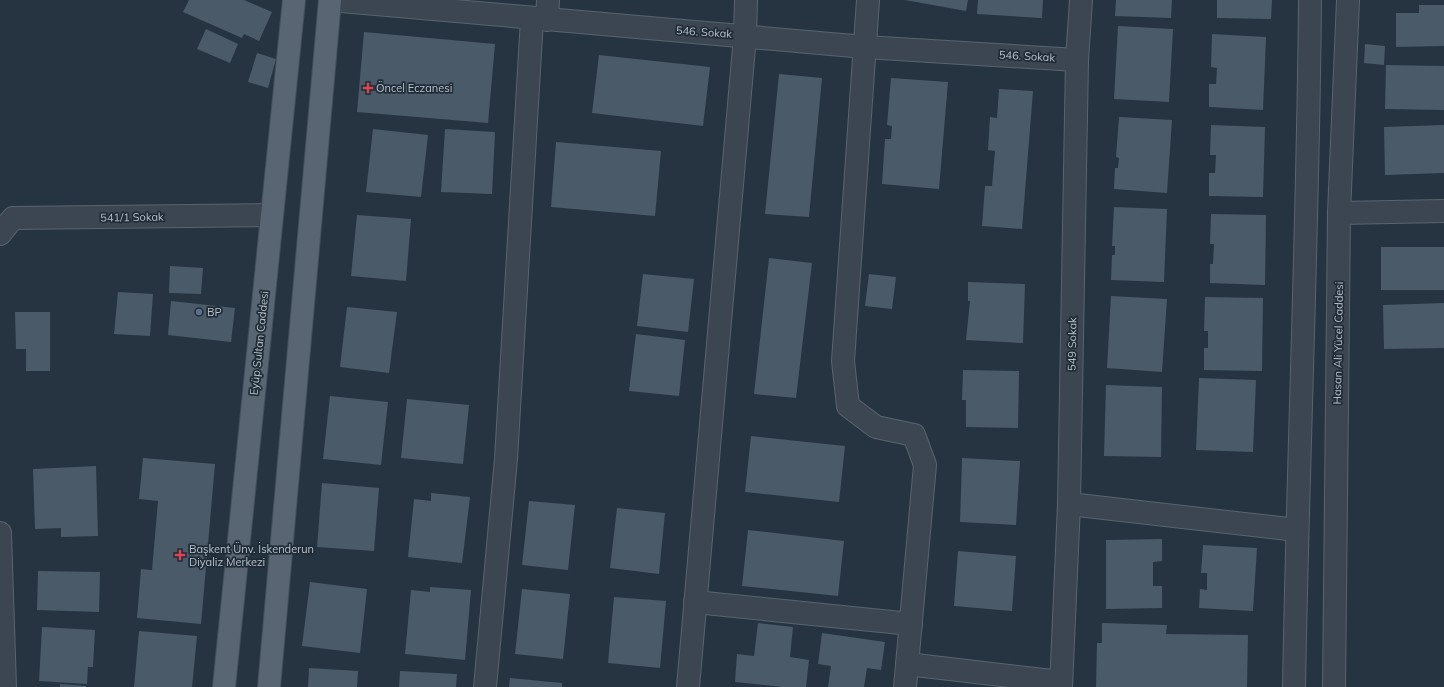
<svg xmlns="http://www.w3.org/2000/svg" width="1444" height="687" font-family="Mulish,sans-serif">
  <rect width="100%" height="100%" fill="#263442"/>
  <g fill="#4a5a68">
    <polygon points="189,0 244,0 272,12 259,41 244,34 242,38 183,12"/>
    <polygon points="905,0 968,0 966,11"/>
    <polygon points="978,0 1043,0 1042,18 977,14"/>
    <polygon points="1116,0 1172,0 1171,18 1115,16"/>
    <polygon points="1217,0 1272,0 1271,19 1217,18"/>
    <polygon points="1419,5 1444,5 1444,46 1396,47 1396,13 1419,13"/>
    <polygon points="1118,26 1173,29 1169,102 1114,99"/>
    <polygon points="206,29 238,44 230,63 197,49"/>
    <polygon points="364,32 495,44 488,123 357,112"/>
    <polygon points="1212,34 1266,37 1263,110 1209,107 1209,84 1216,84 1217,68 1211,67"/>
    <polygon points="1365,44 1385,46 1384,65 1364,63"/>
    <polygon points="257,53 276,59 268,88 248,82"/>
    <polygon points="599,55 710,67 703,126 592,113"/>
    <polygon points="1386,65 1444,66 1444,110 1385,109"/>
    <polygon points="779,74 822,78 809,217 765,214"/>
    <polygon points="891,78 948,82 939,189 882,184 885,139 891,139 892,126 887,125"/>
    <polygon points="999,89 1033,91 1022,229 982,226 985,186 992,186 995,151 988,150 990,117 997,118"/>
    <polygon points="1119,117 1172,120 1167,193 1114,189 1115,168 1118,168 1119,158 1116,157"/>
    <polygon points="1211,125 1265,127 1263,197 1209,196 1209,173 1215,173 1216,155 1210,155"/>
    <polygon points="1444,125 1444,173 1385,175 1384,127"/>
    <polygon points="373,129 428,135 421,197 366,192"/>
    <polygon points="445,129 495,132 492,194 441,192"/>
    <polygon points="556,142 661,151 655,216 551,207"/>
    <polygon points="1114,207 1167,209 1164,282 1111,280 1112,255 1115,255 1115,246 1112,246"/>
    <polygon points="1211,214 1266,215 1265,285 1210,283 1210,264 1213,264 1214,244 1210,244"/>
    <polygon points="357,215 411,219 406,281 351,276"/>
    <rect x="1381" y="247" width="63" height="43"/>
    <polygon points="769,258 812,263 796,398 754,394"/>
    <polygon points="170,266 203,268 201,294 169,293"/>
    <polygon points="643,274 694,279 688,332 637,326"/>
    <polygon points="869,274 896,277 892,309 865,306"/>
    <polygon points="968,282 1025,284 1023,343 966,340 970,301 968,301"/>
    <polygon points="118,292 153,294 150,336 114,334"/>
    <polygon points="1111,296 1167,299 1162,372 1107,368"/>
    <polygon points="1205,297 1263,298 1262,371 1204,370 1204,348 1208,348 1208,331 1204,331"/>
    <polygon points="171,301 235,308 231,342 168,335"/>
    <polygon points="1444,303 1444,348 1384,349 1383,305"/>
    <polygon points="347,307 397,312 389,373 340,367"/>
    <polygon points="15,312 50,312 50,371 26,371 26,349 16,349"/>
    <polygon points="636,334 685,340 679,396 629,391"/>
    <polygon points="963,370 1019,371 1018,428 966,427 966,400 962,400"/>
    <polygon points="1199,378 1256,380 1253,452 1196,450"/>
    <polygon points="1106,385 1162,387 1161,457 1104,456"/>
    <polygon points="330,396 388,402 381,465 323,459"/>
    <polygon points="407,399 469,405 463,464 401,458"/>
    <polygon points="751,436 845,446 839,502 745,492"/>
    <polygon points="143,458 215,464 201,624 137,618 141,569 152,570 158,501 139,499"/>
    <polygon points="962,458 1020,461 1016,525 960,522"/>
    <polygon points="96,466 98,536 61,537 61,528 35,529 33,469"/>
    <polygon points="322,483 379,488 374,551 317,547"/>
    <polygon points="431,493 470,497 462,563 408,557 414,499 431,501"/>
    <polygon points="529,501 575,505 568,570 522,565"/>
    <polygon points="617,508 665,513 659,574 610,568"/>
    <polygon points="748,530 844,541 838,596 742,586"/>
    <polygon points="1162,539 1162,561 1153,562 1153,586 1162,586 1162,608 1106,609 1106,540"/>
    <polygon points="1203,545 1257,548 1253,611 1199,608 1200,589 1207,590 1207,573 1201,573"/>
    <polygon points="958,551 1016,556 1012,611 954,606"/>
    <polygon points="38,571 100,572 99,612 37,610"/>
    <polygon points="310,582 367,589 360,653 302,646"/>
    <polygon points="430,587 471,590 465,660 405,654 411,590 430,592"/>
    <polygon points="522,589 570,594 563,659 515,654"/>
    <polygon points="614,597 666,601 660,668 608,663"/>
    <polygon points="758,623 793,627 790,657 809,660 806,687 782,687 735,682 737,654 754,656"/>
    <polygon points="1102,623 1167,625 1166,634 1248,635 1247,687 1096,687 1097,643 1102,643"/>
    <polygon points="42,627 95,630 93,667 88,667 87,684 39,681"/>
    <polygon points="139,631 197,636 192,687 134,687"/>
    <polygon points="822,633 885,642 881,670 867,668 864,687 828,687 831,666 818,664"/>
    <polygon points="309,668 358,671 357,687 308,687"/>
    <polygon points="400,671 457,674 456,687 399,687"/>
    <polygon points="510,678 562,683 562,687 509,687"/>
    <polygon points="60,684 86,686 86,687 60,687"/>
  </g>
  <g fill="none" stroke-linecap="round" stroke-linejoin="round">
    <defs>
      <g id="minor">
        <polyline points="330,0 865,47 1077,60"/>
        <polyline points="868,0 843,361 848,406 876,427 914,435 925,465 905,687"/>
        <polyline points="547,20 548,0"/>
        <polyline points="1339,213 1444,211"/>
        <polyline points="0,234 13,218 272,215"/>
        <polyline points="1069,504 1297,530"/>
        <polyline points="0,533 5,687"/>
        <polyline points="695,602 911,624"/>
        <polyline points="907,664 1061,682"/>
        <polyline points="485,687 506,459 532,19"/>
        <polyline points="688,687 745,36 746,0"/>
        <polyline points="1061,687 1069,504 1077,60 1081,0"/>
        <path d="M1294,687C1298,458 1308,229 1310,0"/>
        <polyline points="1334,687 1339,213 1348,0"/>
      </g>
      <g id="major">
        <polyline points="224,687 294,0"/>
        <polyline points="269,687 330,0"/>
      </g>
    </defs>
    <use href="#minor" stroke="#59646f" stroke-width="24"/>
    <use href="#major" stroke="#444f5b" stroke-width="24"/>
    <use href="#minor" stroke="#3b4652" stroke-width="22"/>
    <use href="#major" stroke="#596572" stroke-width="22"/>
  </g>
  <g fill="#e0444e" stroke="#1f2b37" stroke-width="1.5">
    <path d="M366 82h4v4h4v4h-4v4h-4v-4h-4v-4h4z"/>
    <path d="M178 549h4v4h4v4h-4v4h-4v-4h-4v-4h4z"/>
  </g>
  <circle fill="#5c6f8a" stroke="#1f2b37" stroke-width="1.5" cx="199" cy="312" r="4"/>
  <g text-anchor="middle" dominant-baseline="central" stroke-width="3.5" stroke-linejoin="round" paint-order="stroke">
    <g font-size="11" fill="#b8c1cc" stroke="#1f2b37">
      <text transform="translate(704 32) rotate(4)">546. Sokak</text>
      <text transform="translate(1027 56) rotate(3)">546. Sokak</text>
      <text transform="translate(132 217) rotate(-1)">541/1 Sokak</text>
      <text transform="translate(259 343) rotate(-84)">Eyüp Sultan Caddesi</text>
      <text transform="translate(1338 343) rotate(-89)">Hasan Ali Yücel Caddesi</text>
      <text transform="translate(1072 344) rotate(-89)">549 Sokak</text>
    </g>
    <g font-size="11" fill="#b8c1cc" stroke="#1f2b37" text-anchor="start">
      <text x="376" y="88">Öncel Eczanesi</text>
      <text x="207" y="312">BP</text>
      <text x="189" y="549">Başkent Ünv. İskenderun<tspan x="189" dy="13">Diyaliz Merkezi</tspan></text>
    </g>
  </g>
</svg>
